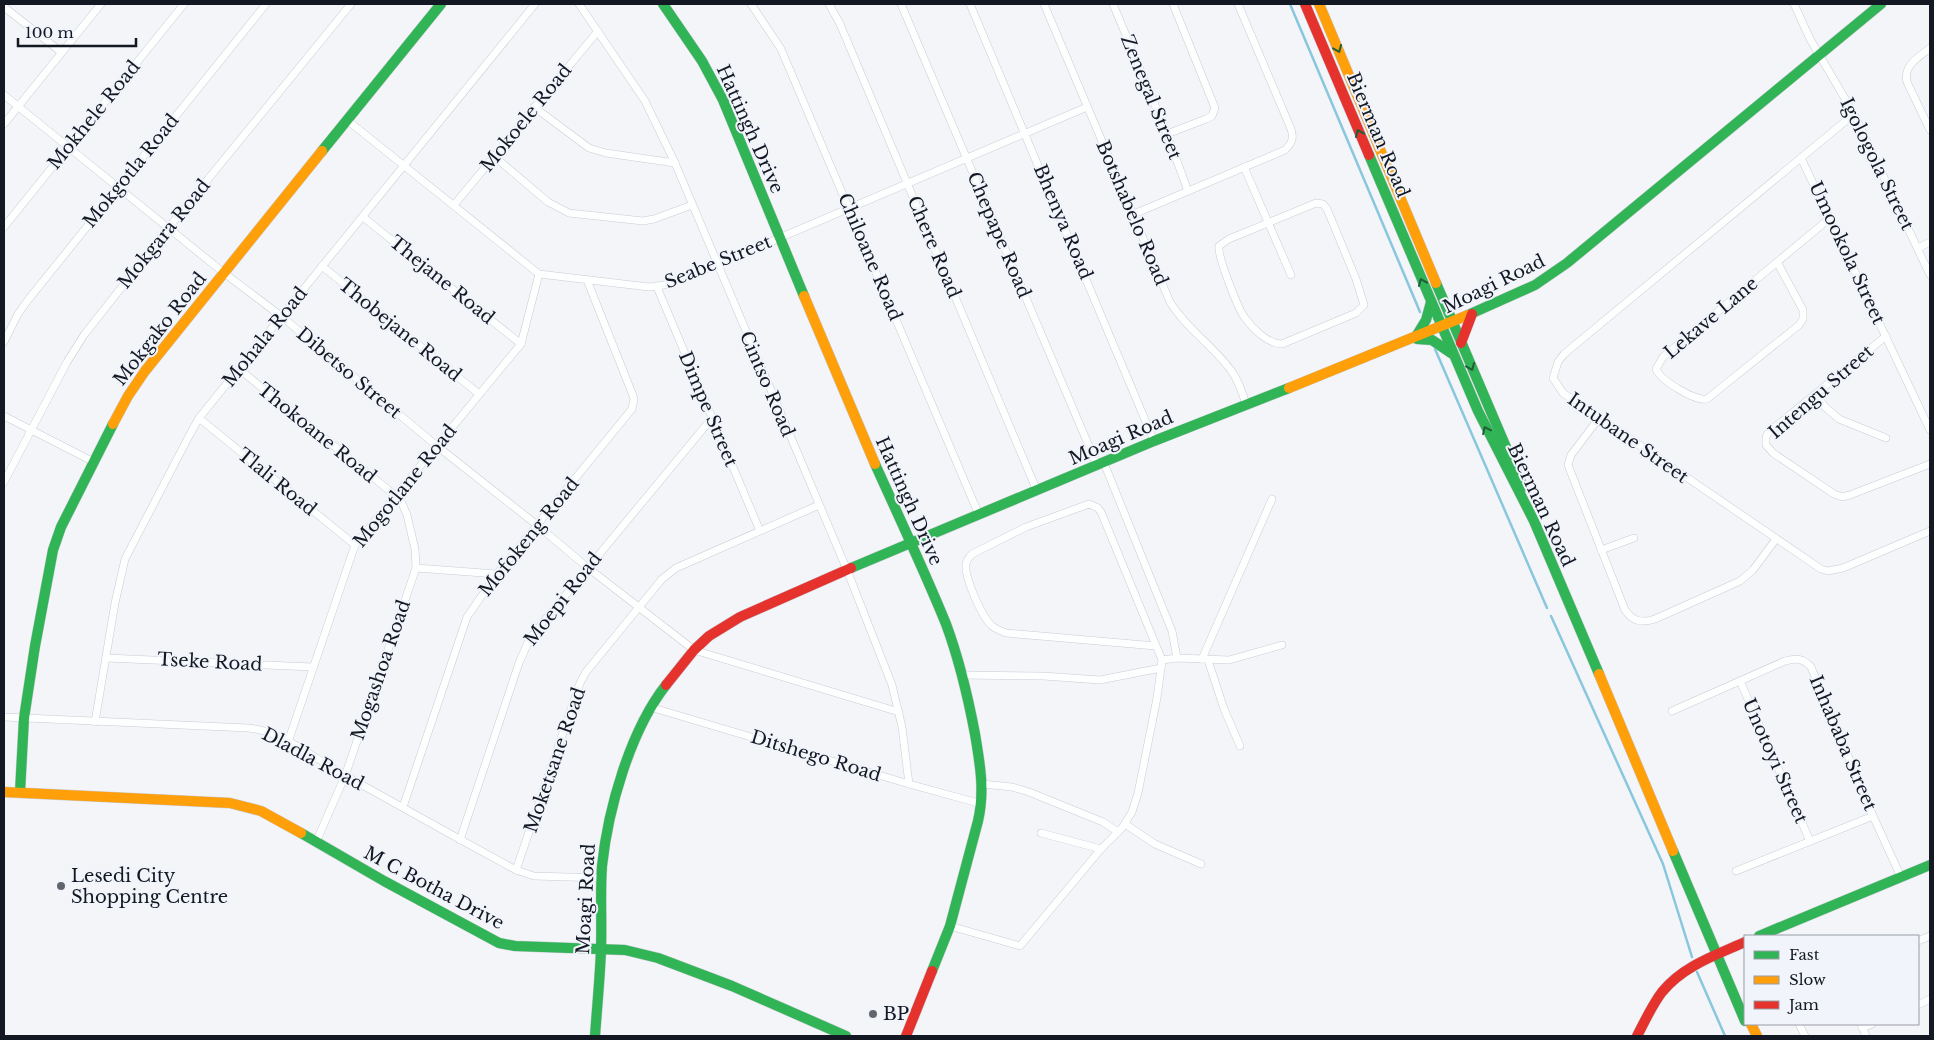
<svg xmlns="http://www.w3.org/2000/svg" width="1934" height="1040" font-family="'Libre Baskerville',serif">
  <rect width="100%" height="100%" fill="#f3f5f9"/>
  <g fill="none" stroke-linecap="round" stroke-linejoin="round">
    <g stroke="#88c7dd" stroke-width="2.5">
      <polyline points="1290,4 1420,312"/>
      <polyline points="1435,349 1547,608"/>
      <polyline points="1551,616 1663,864 1692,957"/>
      <polyline points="1697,972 1725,1036"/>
    </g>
    <defs>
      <g id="street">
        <polyline points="579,4 645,101 675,163 847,570 892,685 902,727 909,784"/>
        <polyline points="751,4 781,49 979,515"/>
        <polyline points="829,4 840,24 1037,491"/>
        <polyline points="901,4 1097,465"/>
        <polyline points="970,4 1154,441"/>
        <path d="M1044,4L1170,302C1186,328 1212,345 1230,369C1238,379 1242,392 1246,404"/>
        <polyline points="1113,4 1167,134 1188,191"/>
        <polyline points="1794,4 1810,39 1854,114 1930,275"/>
        <polyline points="4,7 61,52"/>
        <path d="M1930,48C1919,57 1903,65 1907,82L1930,130"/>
        <polyline points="4,95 224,273 281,316 437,446 537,525 587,567 694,650 899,712"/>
        <polyline points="534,107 589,148 606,153 675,163"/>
        <polyline points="1854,114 1564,354 1558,362 1553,378 1563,393 1821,569 1828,571 1843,568 1930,531"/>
        <polyline points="347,120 539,274 649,287 664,285 716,265 1087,107"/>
        <polyline points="4,124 101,4"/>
        <polyline points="1167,134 1206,119 1212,116 1215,108 1173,4"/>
        <polyline points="495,157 548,202 569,213 643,221 654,219 692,205"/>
        <polyline points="1801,158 1930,430"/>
        <polyline points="1244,167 1291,275"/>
        <path d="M1316,203L1323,204L1327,209L1356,279L1364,305L1356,313L1282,344C1268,344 1253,329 1245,318C1238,309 1217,255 1219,246L1229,239Z"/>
        <polyline points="454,205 598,31"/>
        <path d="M1134,214L1285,150C1292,143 1294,138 1291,129L1238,4"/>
        <polyline points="363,217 521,344"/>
        <polyline points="4,227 184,4"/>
        <polyline points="1918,248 1930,242"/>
        <path d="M1777,262L1803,310V319L1799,325L1707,399C1696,402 1660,380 1656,369L1663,357L1830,218"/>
        <polyline points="322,266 479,394"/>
        <polyline points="657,287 760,531"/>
        <polyline points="1886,336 1768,433 1766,437 1766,445 1773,453 1834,494 1842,497 1850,495 1930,464"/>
        <polyline points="4,342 18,314 28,300 266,4"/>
        <polyline points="239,369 396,496 402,503 407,515 415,549 416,568 345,776 316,842"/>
        <polyline points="1816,394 1825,407 1839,419 1886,438"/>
        <polyline points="4,416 94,462"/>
        <polyline points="199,418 355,545"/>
        <path d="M1599,418L1571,455L1568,465L1625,610C1633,622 1642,623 1655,619L1740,581L1753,570L1776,539"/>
        <polyline points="1104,463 1172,631 1177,658"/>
        <polyline points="4,482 67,362 84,335 169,227 351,4"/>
        <polyline points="1601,550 1634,538"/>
        <polyline points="416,568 497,574"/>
        <polyline points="106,658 313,667"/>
        <polyline points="1202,659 1272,499"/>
        <polyline points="1162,660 1177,658 1229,660 1282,645"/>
        <polyline points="1208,660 1224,709 1240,746"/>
        <path d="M962,675L1043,676L1100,680L1161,668L1162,660L1101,512L1098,508L1089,504L1026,527L972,554C969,557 967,559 966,564C964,577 982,617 992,626C996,629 1001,631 1006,633L1156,646"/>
        <polyline points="1740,681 1810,841"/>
        <polyline points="650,707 909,784 982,804"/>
        <path d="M1672,711L1785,661C1796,658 1803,658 1811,667L1873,816L1901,877"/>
        <path d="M4,717L248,728C283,731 316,760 346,776C403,808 459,839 516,870L534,876L602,878"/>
        <polyline points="95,722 115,603 125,559 189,436 199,418 216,397 535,4"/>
        <polyline points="288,742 355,545 521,344 539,274"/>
        <polyline points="982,784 1012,787 1029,792 1103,822 1118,832"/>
        <polyline points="403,807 467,617 497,574 632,409 634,399 632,393 587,280"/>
        <polyline points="1125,824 1155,844 1201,864"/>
        <polyline points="1041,833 1101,849"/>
        <polyline points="460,840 519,663 530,638 712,418"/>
        <polyline points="516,870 580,683 586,672 662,579 676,568 819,505"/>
        <polyline points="1736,871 1873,816"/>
        <polyline points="950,926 1020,946 1101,849 1122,828 1132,812 1138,793 1157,698 1161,668"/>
        <polyline points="1918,941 1930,936"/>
        <polyline points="1918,1005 1930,999"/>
        <polyline points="1799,1024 1805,1036"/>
        <polyline points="1861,1024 1866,1036"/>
        <polyline points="1862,1028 1872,1024"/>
      </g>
      <g id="fast">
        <polyline points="663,4 702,61 723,100 804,296"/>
        <polyline points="322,151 441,4"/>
        <polyline points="1369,155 1478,411 1534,521 1599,674"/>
        <polyline points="1436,283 1523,487"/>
        <polyline points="1468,315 1535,285 1567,263 1881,4"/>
        <polyline points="1415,338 1426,320 1431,302"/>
        <polyline points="1417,339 1432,340 1451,353"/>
        <path d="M875,464C899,517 924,570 946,624C959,659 968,697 975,734C980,764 985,791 978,821L950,926L932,971"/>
        <polyline points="851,568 1154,441 1289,388"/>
        <polyline points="20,792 24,718 35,646 53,550 61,527 113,424"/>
        <polyline points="301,833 384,881 499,943 515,946 625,950 658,958 732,986 846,1036"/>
        <polyline points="1673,851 1745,1021"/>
        <polyline points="1759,936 1930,865"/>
        <path d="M595,1036C597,1007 600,978 601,949C602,921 600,893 602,866C608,809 630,731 666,685"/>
      </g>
      <g id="slow">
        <polyline points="1319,4 1436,283"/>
        <polyline points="804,296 875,464"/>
        <polyline points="1289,388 1468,315"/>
        <polyline points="113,424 128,396 145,371 322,151"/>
        <polyline points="1599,674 1673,851"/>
        <polyline points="4,792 230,803 261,811 301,833"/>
        <polyline points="1751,1024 1757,1036"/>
      </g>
      <g id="jam">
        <polyline points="1305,4 1369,155"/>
        <polyline points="1461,343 1472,314"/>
        <polyline points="666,685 694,650 709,636 740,617 851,568"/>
        <polyline points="906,1036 932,971"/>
        <path d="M1637,1036C1645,1021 1652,1005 1662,992C1683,966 1716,955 1745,942"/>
      </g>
    </defs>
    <use href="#street" stroke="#c9ccd4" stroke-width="8"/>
    <use href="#fast" stroke="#c9ccd4" stroke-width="11"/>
    <use href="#slow" stroke="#c9ccd4" stroke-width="11"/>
    <use href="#jam" stroke="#c9ccd4" stroke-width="11"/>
    <use href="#street" stroke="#fdfefe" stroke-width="7"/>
    <use href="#fast" stroke="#30b455" stroke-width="10"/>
    <use href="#slow" stroke="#ff9f0a" stroke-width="10"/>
    <use href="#jam" stroke="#e5322d" stroke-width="10"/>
  </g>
  <defs><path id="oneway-chevron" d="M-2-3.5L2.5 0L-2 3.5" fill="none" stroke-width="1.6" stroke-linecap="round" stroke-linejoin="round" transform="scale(1.25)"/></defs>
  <g stroke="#205e3a">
    <use href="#oneway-chevron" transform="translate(1338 49) rotate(67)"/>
    <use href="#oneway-chevron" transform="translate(1359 133) rotate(-113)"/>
    <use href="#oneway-chevron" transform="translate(1422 282) rotate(-113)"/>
    <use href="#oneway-chevron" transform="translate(1471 367) rotate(68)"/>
    <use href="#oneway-chevron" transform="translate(1486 430) rotate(-116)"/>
  </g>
  <g fill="#61656e" stroke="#f1f4fb" stroke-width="2">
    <circle cx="61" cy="886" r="5"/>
    <circle cx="873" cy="1014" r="5"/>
  </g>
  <g text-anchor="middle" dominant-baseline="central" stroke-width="4" stroke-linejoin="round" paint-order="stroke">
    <g font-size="18" fill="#131823" stroke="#f1f4fb">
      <text transform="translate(1151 97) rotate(68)">Zenegal Street</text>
      <text transform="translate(94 115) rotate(-51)">Mokhele Road</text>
      <text transform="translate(526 118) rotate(-51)">Mokoele Road</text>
      <text transform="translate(750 129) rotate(66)">Hattingh Drive</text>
      <text transform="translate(1378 135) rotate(67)">Bierman Road</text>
      <text transform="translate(1877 164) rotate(64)">Igologola Street</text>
      <text transform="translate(131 171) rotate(-51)">Mokgotla Road</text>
      <text transform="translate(1132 213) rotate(67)">Botshabelo Road</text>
      <text transform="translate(1063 222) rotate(67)">Bhenya Road</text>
      <text transform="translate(164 234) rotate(-51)">Mokgara Road</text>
      <text transform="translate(999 235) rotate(67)">Chepape Road</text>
      <text transform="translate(934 247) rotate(67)">Chere Road</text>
      <text transform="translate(1847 253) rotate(65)">Umookola Street</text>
      <text transform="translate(870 257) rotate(67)">Chiloane Road</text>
      <text transform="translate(718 262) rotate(-22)">Seabe Street</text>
      <text transform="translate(442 280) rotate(39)">Thejane Road</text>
      <text transform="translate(1494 284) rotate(-26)">Moagi Road</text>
      <text transform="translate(1711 318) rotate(-40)">Lekave Lane</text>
      <text transform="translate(160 329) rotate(-52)">Mokgako Road</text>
      <text transform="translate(400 330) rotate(39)">Thobejane Road</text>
      <text transform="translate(265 337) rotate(-51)">Mohala Road</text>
      <text transform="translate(349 373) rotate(40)">Dibetso Street</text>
      <text transform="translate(767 384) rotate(67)">Cintso Road</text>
      <text transform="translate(1821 392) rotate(-41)">Intengu Street</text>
      <text transform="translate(708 409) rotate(67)">Dimpe Street</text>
      <text transform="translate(317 433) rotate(39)">Thokoane Road</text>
      <text transform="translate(1121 438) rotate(-23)">Moagi Road</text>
      <text transform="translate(1628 438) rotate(35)">Intubane Street</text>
      <text transform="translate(277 482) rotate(39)">Tlali Road</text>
      <text transform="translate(405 486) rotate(-51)">Mogotlane Road</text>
      <text transform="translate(909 501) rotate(66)">Hattingh Drive</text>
      <text transform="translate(1541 505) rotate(65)">Bierman Road</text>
      <text transform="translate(529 537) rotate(-51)">Mofokeng Road</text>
      <text transform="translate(563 599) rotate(-52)">Moepi Road</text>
      <text transform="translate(210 662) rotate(3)">Tseke Road</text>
      <text transform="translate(381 670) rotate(-71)">Mogashoa Road</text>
      <text transform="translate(1843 743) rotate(67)">Inhababa Street</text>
      <text transform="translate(816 756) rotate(17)">Ditshego Road</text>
      <text transform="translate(313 759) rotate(28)">Dladla Road</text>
      <text transform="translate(555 760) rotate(-71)">Moketsane Road</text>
      <text transform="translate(1775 761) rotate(66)">Unotoyi Street</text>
      <text transform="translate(434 888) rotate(28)">M C Botha Drive</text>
      <text transform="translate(586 899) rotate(-87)">Moagi Road</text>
    </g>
    <g font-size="18" fill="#131823" stroke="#f1f4fb" text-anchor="start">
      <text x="71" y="876">Lesedi City<tspan x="71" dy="21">Shopping Centre</tspan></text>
      <text x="883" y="1014">BP</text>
    </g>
  </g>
  <rect width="1934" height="1040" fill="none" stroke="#131823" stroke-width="10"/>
  <rect x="1744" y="935" width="175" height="90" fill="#f1f4fb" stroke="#989ca5"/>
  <rect x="1754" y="951" width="25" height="8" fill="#30b455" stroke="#989ca5"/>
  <text x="1789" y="960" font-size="15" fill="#131823">Fast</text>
  <rect x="1754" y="976" width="25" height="8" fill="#ff9f0a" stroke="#989ca5"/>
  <text x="1789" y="985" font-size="15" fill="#131823">Slow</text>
  <rect x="1754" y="1001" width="25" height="8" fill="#e5322d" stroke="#989ca5"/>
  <text x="1789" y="1010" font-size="15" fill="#131823">Jam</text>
  <path d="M18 38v8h118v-8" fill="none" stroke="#131823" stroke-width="2.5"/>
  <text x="25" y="38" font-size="15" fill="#131823" stroke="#f1f4fb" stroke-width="4" paint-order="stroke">100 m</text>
</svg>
